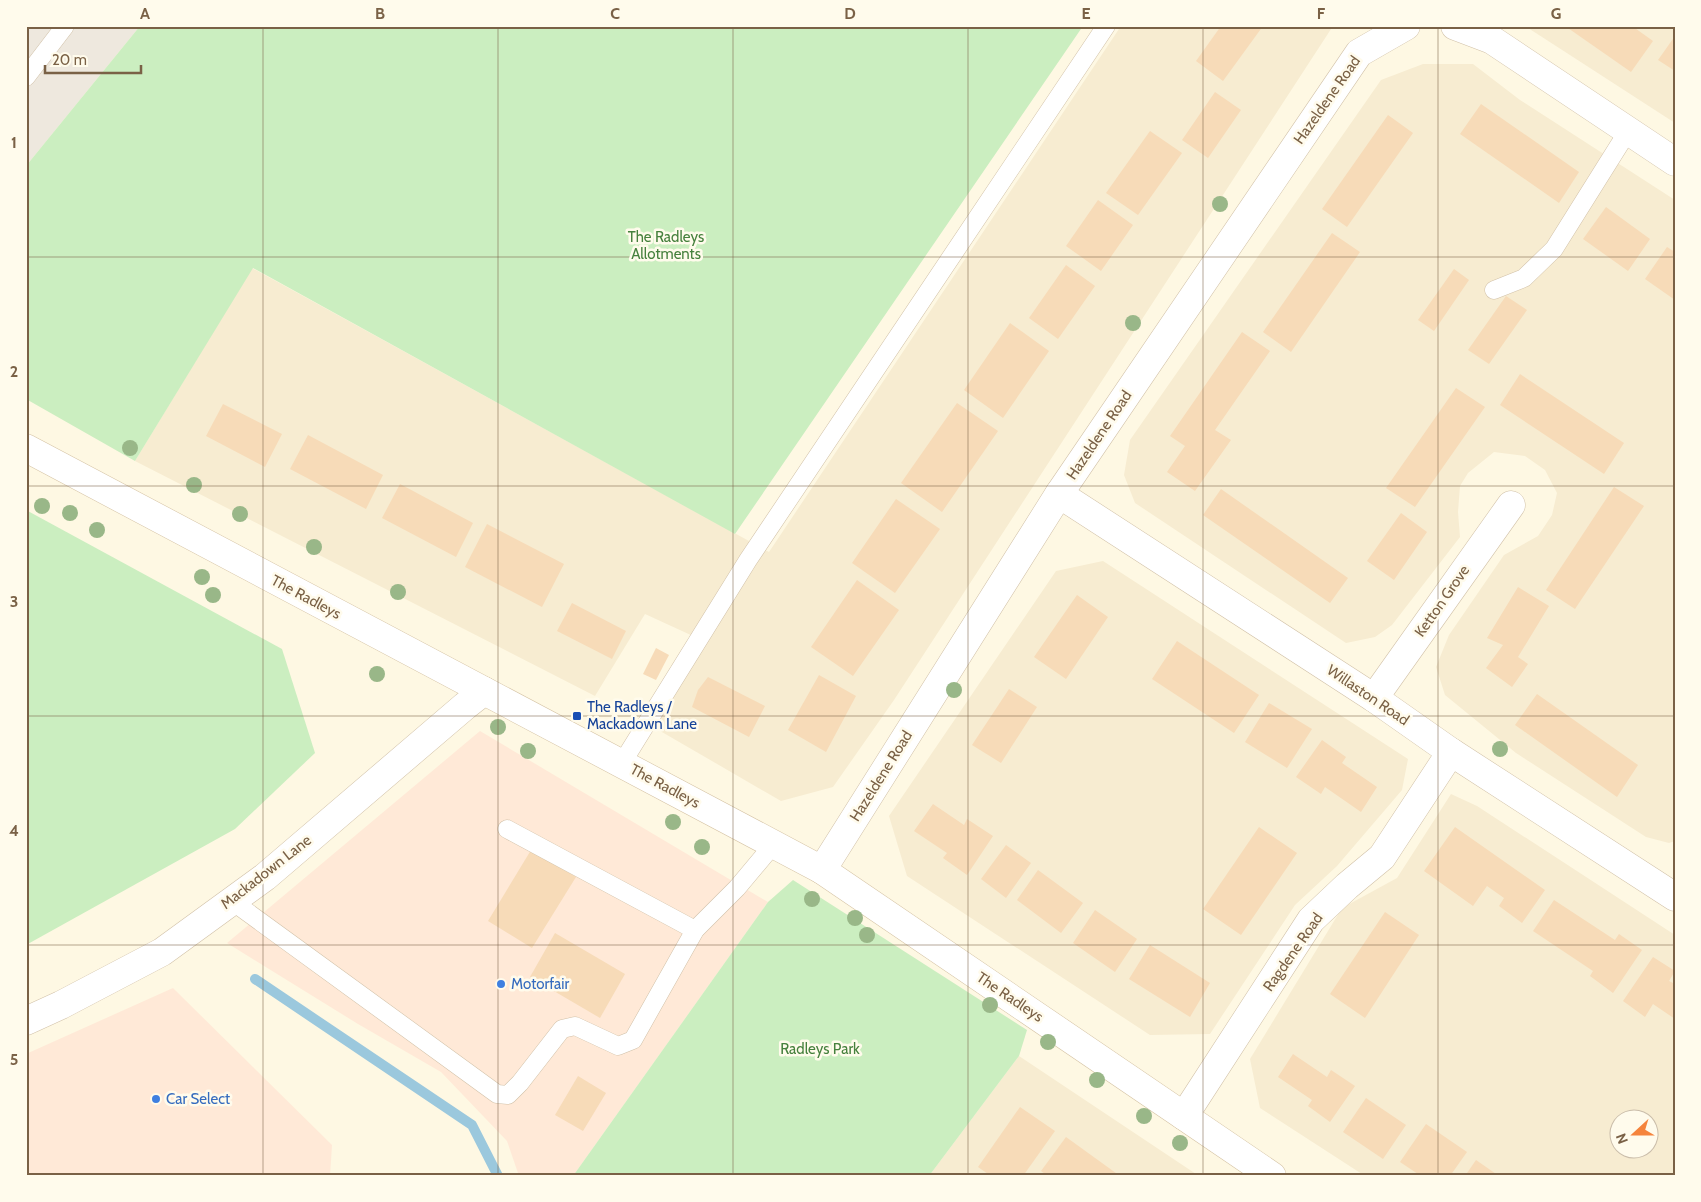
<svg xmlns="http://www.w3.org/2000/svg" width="1701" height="1202" font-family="Cabin,sans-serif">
  <rect width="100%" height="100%" fill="#fef8e3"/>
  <g fill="#f7ecd1" fill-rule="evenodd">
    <polygon points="1121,26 1333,26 894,700 833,787 781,801 655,728 706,642 645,614 595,696 135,461 252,268 769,552"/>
    <polygon points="1525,26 1675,26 1675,123 1556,46"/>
    <polygon points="1423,64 1473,64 1520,100 1675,200 1675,841 1669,843 1646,837 1516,753 1445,695 1436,667 1449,635 1504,555 1538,536 1552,515 1557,493 1545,470 1525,456 1494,452 1468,473 1460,486 1458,512 1460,537 1392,625 1375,637 1346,643 1135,503 1124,475 1130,440 1381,80"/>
    <polygon points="1103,561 1408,759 1402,790 1337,866 1295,905 1210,1034 1150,1035 907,876 889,816 1056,571"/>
    <path d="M1451,794L1477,806L1675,935V1176H1365L1260,1108L1250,1059L1342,908L1397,878ZM1618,1120H1648V1150H1618Z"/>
    <polygon points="1019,1056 1199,1176 929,1176"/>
  </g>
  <g fill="#ffe9d7">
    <polygon points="480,731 768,902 573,1176 519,1176 507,1141 441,1072 358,1024 227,943"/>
    <polygon points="173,988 332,1145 330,1176 26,1176 26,1054"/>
  </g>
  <polygon fill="#eee8de" points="26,26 140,26 26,166"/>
  <g fill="#cbeec0">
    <polygon points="140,26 1083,26 735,534 253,268 135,461 26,399 26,166"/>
    <polygon points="26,510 282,649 315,753 235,829 26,945"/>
    <polygon points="793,880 1027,1030 1019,1056 929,1176 573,1176 768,902"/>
  </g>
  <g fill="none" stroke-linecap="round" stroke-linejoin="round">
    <polyline stroke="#9bc8dd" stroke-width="10" points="255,979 472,1125 498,1176"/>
  </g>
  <g fill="#f7dbb8">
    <polygon points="1221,26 1263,26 1223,81 1196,61"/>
    <polygon points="1565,26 1632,26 1653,41 1631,72"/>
    <polygon points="1675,36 1675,71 1658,60"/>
    <polygon points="1215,92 1241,110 1208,158 1182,140"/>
    <polygon points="1481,104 1579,172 1559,203 1460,134"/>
    <polygon points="1388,115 1413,133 1347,227 1322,209"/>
    <polygon points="1150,131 1182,153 1138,215 1106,193"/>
    <polygon points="1098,200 1133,225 1101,271 1066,246"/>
    <polygon points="1606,207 1650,239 1628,271 1583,239"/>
    <polygon points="1332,233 1360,252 1291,352 1263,332"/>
    <polygon points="1667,247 1675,252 1675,300 1645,279"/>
    <polygon points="1066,265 1095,286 1058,339 1029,318"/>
    <polygon points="1454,269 1469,280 1434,331 1418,320"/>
    <polygon points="1506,296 1527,310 1489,364 1468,350"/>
    <polygon points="1010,323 1049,351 1003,418 964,390"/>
    <polygon points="1242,332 1270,351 1215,430 1231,440 1195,491 1167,472 1185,446 1170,436"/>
    <polygon points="1520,374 1624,443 1604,474 1500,405"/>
    <polygon points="1456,388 1485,407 1415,507 1386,488"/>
    <polygon points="957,403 998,431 942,512 901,483"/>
    <polygon points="223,404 282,434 265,467 206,436"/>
    <polygon points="308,435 383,475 366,509 290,469"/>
    <polygon points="400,484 473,523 456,557 382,518"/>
    <polygon points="1614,487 1644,506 1575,609 1546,590"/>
    <polygon points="1221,489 1348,578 1330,603 1203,515"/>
    <polygon points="896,499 940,529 895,593 852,563"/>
    <polygon points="1401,513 1427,532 1394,580 1367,561"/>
    <polygon points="487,524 564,564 542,607 465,567"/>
    <polygon points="857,580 899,610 853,676 811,647"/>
    <polygon points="1518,587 1549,606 1518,657 1528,664 1512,687 1486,668 1503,645 1487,638"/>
    <polygon points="1077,595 1108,617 1066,679 1034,657"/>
    <polygon points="572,603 626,631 612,659 557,631"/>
    <polygon points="1177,641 1259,695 1234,733 1152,679"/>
    <polygon points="656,648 669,655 656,680 643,674"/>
    <polygon points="819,675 856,696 826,752 788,730"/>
    <polygon points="708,677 765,706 749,737 692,707 698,690"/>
    <polygon points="1009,689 1037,707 1001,763 972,745"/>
    <polygon points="1537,694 1638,765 1617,797 1515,725"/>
    <polygon points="1269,703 1312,729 1287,768 1245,742"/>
    <polygon points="1322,740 1346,757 1342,763 1377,787 1361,812 1325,787 1321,794 1296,777"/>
    <polygon points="933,804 964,825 967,819 993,836 967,875 943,858 947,853 914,831"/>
    <polygon points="1259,827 1297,853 1241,935 1203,909"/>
    <polygon points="1455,827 1545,890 1522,923 1499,906 1504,898 1487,886 1473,906 1424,871"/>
    <polygon points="1006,845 1031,863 1006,898 981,879"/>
    <polygon points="531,850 576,877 532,948 488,921"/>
    <polygon points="1038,870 1083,903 1061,933 1017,900"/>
    <polygon points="1554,900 1615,940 1619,934 1642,950 1613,993 1590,976 1593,971 1533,931"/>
    <polygon points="1095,910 1137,939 1115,972 1073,943"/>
    <polygon points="1385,912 1419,935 1365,1018 1330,994"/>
    <polygon points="555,933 625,974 600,1018 530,977"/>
    <polygon points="1150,945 1210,983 1190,1017 1129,979"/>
    <polygon points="1653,957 1675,971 1669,981 1675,984 1675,1019 1653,1004 1645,1017 1623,1001"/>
    <polygon points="1293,1054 1327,1077 1331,1070 1355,1086 1330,1122 1308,1106 1312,1100 1278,1077"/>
    <polygon points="578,1076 606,1093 583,1131 555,1115"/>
    <polygon points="1366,1098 1406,1125 1383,1159 1343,1132"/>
    <polygon points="1020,1107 1055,1131 1023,1176 991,1176 978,1167"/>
    <polygon points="1426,1124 1467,1152 1450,1176 1421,1176 1400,1162"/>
    <polygon points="1066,1137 1120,1176 1048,1176 1041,1171"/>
    <polygon points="1476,1160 1499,1176 1465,1176"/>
  </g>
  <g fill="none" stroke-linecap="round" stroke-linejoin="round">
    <defs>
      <g id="lane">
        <polyline points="26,77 65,26"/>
        <polyline points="1494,290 1524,278 1554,249 1628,131"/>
        <polyline points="622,763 748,560 1106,26"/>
        <polyline points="507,829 695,930"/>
        <polyline points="232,901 497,1094 508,1095 520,1083 562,1029 575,1026 618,1046 633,1040 695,930 737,888 773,845"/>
      </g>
      <g id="street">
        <polyline points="1455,26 1492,40 1675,162"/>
        <polyline points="1059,494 1374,698 1451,752 1675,897"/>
        <polyline points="1374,698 1511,505"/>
        <polyline points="822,870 1059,494 1359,53 1406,26"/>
        <polyline points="26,1021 61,1005 162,952 265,877 465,706 484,691"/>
        <polyline points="1184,1116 1311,920 1347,886 1382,857 1451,752"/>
      </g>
      <polyline id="secondary" points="26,448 822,870 1272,1176"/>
    </defs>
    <use href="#lane" stroke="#d1c1a8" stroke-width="19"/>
    <use href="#street" stroke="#d1c1a8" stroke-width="29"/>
    <use href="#secondary" stroke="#d5c3a5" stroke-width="29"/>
    <use href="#lane" stroke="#fff" stroke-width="18"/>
    <use href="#street" stroke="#fff" stroke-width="28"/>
    <use href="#secondary" stroke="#fff" stroke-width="28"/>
  </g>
  <g fill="#99b788">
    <circle cx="1220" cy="204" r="8"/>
    <circle cx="1133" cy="323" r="8"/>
    <circle cx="130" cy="448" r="8"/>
    <circle cx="194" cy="485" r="8"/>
    <circle cx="42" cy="506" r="8"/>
    <circle cx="70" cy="513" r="8"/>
    <circle cx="240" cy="514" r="8"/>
    <circle cx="97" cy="530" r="8"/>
    <circle cx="314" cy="547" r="8"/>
    <circle cx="202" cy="577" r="8"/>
    <circle cx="398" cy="592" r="8"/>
    <circle cx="213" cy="595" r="8"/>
    <circle cx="377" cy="674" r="8"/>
    <circle cx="954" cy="690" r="8"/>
    <circle cx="498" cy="727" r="8"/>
    <circle cx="1500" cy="749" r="8"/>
    <circle cx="528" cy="751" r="8"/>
    <circle cx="673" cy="822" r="8"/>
    <circle cx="702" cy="847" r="8"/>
    <circle cx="812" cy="899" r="8"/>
    <circle cx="855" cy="918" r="8"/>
    <circle cx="867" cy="935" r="8"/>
    <circle cx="990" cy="1005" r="8"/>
    <circle cx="1048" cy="1042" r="8"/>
    <circle cx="1097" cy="1080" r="8"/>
    <circle cx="1144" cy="1116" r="8"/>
    <circle cx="1180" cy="1143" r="8"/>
  </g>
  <path fill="none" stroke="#7a6146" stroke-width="1" stroke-opacity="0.55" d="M263,26V1176M498,26V1176M733,26V1176M968,26V1176M1203,26V1176M1438,26V1176M26,257H1675M26,486H1675M26,716H1675M26,945H1675"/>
  <rect fill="#1a4fb4" stroke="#fffbec" stroke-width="2" x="572" y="711" width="10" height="10" rx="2.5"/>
  <g fill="#3f7fe0" stroke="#fffbec" stroke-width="2">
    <circle cx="501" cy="984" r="5"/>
    <circle cx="156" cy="1099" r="5"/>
  </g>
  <g text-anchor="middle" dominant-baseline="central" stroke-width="5" stroke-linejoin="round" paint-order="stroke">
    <g font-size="15" fill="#7a6146" stroke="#fffbec">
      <text transform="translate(1327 100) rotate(-55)">Hazeldene Road</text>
      <text transform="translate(1099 435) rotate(-56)">Hazeldene Road</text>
      <text transform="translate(306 597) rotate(28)">The Radleys</text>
      <text transform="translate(1442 601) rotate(-55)">Ketton Grove</text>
      <text transform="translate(1368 695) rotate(34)">Willaston Road</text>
      <text transform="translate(881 776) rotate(-58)">Hazeldene Road</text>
      <text transform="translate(665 786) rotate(28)">The Radleys</text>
      <text transform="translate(266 872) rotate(-38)">Mackadown Lane</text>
      <text transform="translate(1293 952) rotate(-55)">Ragdene Road</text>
      <text transform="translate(1010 997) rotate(34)">The Radleys</text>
    </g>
    <g font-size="15" fill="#46813d" stroke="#fffbec">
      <text x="666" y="237">The Radleys<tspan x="666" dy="17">Allotments</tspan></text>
      <text x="820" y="1049">Radleys Park</text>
    </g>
    <g font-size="15" fill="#164399" stroke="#fffbec" text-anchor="start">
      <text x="587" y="707">The Radleys /<tspan x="587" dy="17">Mackadown Lane</tspan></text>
    </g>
    <g font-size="15" fill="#366cbe" stroke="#fffbec" text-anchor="start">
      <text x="511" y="984">Motorfair</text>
      <text x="166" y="1099">Car Select</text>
    </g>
  </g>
  <rect width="1701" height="1202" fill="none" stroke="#fffbec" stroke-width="55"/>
  <g transform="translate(1634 1134) rotate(249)"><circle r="24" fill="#fffbec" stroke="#cabdaa"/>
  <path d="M0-4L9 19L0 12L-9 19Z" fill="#f5843c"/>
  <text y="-8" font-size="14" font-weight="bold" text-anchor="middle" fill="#7a6146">N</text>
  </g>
  <path d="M45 65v8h96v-8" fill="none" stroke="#7a6146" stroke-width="2.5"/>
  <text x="52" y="65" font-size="15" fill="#7a6146" stroke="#fffbec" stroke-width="4" paint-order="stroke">20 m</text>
  <rect x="28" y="28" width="1646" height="1146" fill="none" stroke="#7a6146" stroke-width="2"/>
  <g font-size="16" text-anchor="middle" font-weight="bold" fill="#7a6146">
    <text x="145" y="19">A</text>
    <text x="380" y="19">B</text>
    <text x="615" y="19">C</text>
    <text x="850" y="19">D</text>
    <text x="1086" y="19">E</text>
    <text x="1321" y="19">F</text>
    <text x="1556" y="19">G</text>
    <text x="14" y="148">1</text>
    <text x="14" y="377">2</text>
    <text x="14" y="607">3</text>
    <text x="14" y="836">4</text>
    <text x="14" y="1065">5</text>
  </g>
</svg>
